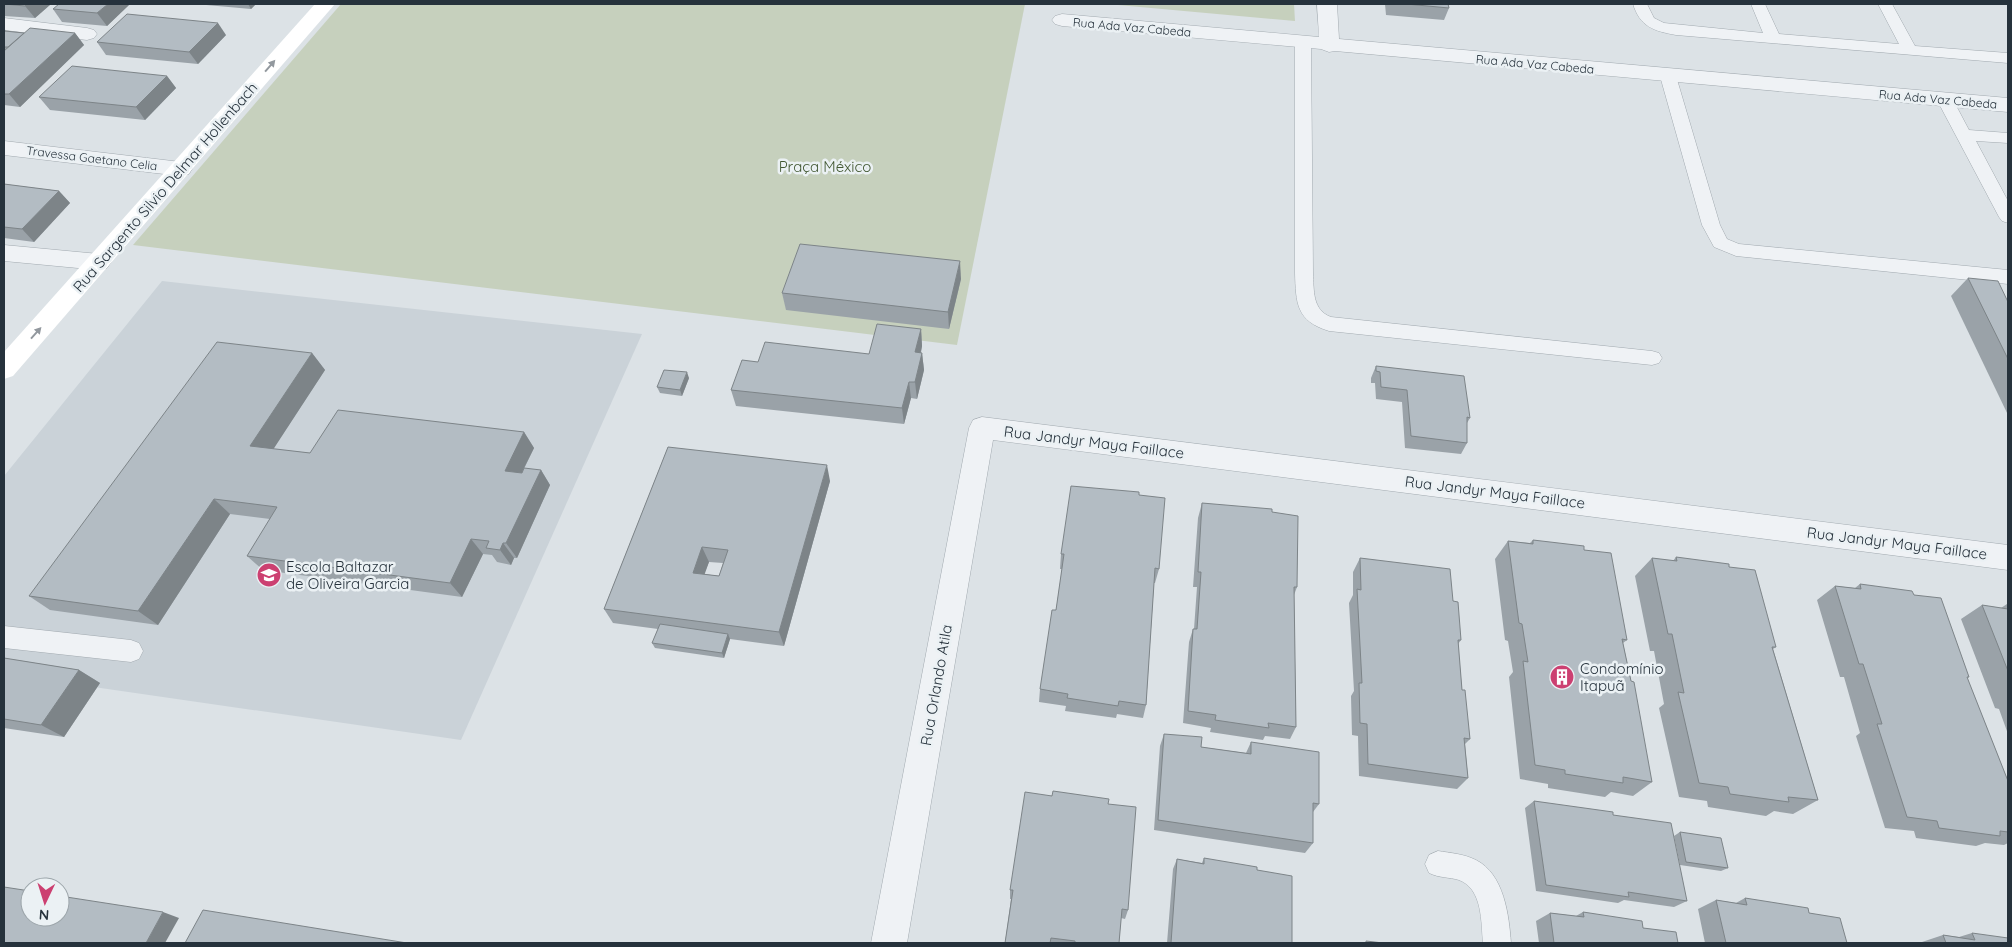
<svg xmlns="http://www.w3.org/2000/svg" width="2012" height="947" font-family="Quicksand,sans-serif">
  <rect width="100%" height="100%" fill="#dce2e6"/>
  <polygon fill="#cad2d8" points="162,281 642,334 461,740 4,674 4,476"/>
  <g fill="#c6d0bd">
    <polygon points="341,4 1025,4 957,345 133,245"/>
    <polygon points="1107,4 1294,4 1295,21"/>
  </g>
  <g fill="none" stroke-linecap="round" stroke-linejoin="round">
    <defs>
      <g id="lane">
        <path d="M1633,4H1647L1654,18L1664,23L1763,33L1751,4H1765L1779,34L1899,44L1878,4H1892L1915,46L2008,53V63L1676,35C1654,31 1640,27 1633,4Z"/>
        <path d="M1303,38L1311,43L1313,273C1314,290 1312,310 1331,317L1652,351L1659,353L1662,358L1659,363L1652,365L1329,331C1296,321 1296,303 1295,273V43Z"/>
        <polygon points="1668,71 1676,76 1720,225 1727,239 1739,244 2008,270 2008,284 1736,256 1714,247 1702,225 1660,76"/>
        <polygon points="1945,95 1951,96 1969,130 2008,133 2008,143 1976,141 2008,201 2008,223 2002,221 1999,217 1937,100 1939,96"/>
        <polygon points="4,626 131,640 139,643 143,651 139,659 131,662 4,648"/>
        <path d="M1438,851C1451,853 1464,854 1476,860C1504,874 1509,915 1511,943H1483C1481,923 1483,889 1459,880C1449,877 1439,878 1429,873L1425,864L1429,855Z"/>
      </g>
      <g id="street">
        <polygon points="1317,4 1337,4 1339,39 2008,98 2008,112 1335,51 1329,52 1321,49 1062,26 1055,24 1052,20 1055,16 1062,14 1319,37"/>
        <polygon points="4,18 87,28 94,30 97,34 94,38 87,40 4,30"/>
        <polygon points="4,141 181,162 189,164 192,169 189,174 181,176 4,155"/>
        <polygon points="4,245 99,254 107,256 111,262 107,268 99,270 4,261"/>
        <polygon points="982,417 2008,545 2008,570 993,440 907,943 871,943 969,428 973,420"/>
      </g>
    </defs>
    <use href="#lane" stroke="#a2aab0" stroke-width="1"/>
    <use href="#street" stroke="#a2aab0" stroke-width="1"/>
    <use href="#lane" fill="#eff2f5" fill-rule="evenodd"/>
    <use href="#street" fill="#eff2f5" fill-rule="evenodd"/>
    <polygon fill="#fff" fill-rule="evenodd" points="315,4 335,4 13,376 4,379 4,352"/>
  </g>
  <g fill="#9aa2a8" fill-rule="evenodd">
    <polygon points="4,4 51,4 35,18 4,16"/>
    <polygon points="130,4 107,26 62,22 53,9"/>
    <polygon points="195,4 256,4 251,9"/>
    <polygon points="1385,4 1448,4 1449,8 1444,20 1386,15"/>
    <polygon points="4,28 6,31 24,33 75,33 84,45 20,107 4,105"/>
    <polygon points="226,35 198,64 106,55 97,42"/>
    <polygon points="167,76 176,88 145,120 50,110 39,97"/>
    <polygon points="4,184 59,191 70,203 34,242 4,238"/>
    <polygon points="1968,278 2008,302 2008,415 1951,296"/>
    <polygon points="961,279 949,329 786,310 782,293"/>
    <polygon points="921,329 922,346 921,353 922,353 924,370 917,399 911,398 904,424 736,406 731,390 869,354"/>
    <polygon points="312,353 325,370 273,449 310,453 524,432 534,448 522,473 541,470 550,485 517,558 514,558 511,565 497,562 492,555 483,554 462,597 263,570 247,556 270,519 230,514 158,625 50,610 29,596"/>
    <polygon points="1376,366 1470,418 1467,423 1467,443 1461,454 1405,448 1402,402 1376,399 1375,383 1371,383 1371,378"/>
    <polygon points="689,378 682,396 660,393 657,387"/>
    <path d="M668,447L830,481L784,646L730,639L724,658L655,648L652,643L658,629L613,623L604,609ZM709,562L723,563L719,576L704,574Z"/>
    <polygon points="1139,495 1159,569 1155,583 1154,583 1146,705 1143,718 1117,714 1116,718 1065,711 1066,706 1039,702 1040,689 1056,610 1062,569 1060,569 1061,554"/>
    <polygon points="1202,503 1272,512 1297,587 1294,595 1296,727 1290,739 1265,736 1263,740 1210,732 1211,728 1183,723 1189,642 1193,629 1194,629 1197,587 1193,587 1198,518"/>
    <polygon points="1533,540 1584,550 1627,640 1623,643 1652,782 1633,796 1611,792 1605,797 1548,788 1548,784 1520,779 1509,677 1513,672 1508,641 1505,640 1495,559 1508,541 1530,543"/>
    <polygon points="1676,557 1729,567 1776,647 1773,649 1818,800 1793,814 1774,811 1766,816 1708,807 1707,801 1679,797 1659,708 1664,704 1654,651 1650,651 1635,576 1652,558 1673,561"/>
    <polygon points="1360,558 1453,601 1461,640 1458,644 1462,690 1470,739 1465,744 1468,778 1457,789 1359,776 1358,736 1352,735 1351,696 1354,691 1349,603 1353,595 1353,572"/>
    <polygon points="1860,584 1914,595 1969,677 1967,678 2008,781 2008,843 2004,845 1985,843 1976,846 1916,838 1914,831 1885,828 1856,736 1860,733 1844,677 1840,677 1817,600 1835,586 1855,588"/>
    <polygon points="2007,604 2008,604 2008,734 1999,709 1995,708 1961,619 1982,605 2001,608"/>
    <polygon points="4,658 79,670 100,683 64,737 4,728"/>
    <polygon points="1164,734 1201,747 1246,753 1251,742 1319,804 1313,812 1313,843 1305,853 1154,830 1160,746"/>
    <polygon points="1052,796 1108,804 1128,910 1125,919 1121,918 1119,943 1001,943 1005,943 1011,899 1010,899 1010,890"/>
    <polygon points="1534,801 1613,815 1687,901 1674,907 1624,900 1618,903 1536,891 1525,808"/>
    <polygon points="1680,832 1728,868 1721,871 1680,865 1674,836"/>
    <polygon points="1204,858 1257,870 1292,943 1167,943 1173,869 1177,859 1202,863"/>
    <polygon points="1745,898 1809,913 1847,943 1705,943 1698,909 1716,900 1736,903"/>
    <polygon points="1583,912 1643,928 1678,943 1539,943 1536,921 1550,913 1576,916"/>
    <polygon points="1972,933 2008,943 1919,943 1943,935 1959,937"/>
  </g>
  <g fill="#7d8488">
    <polygon points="27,4 51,4 35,18 25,6"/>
    <polygon points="108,4 130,4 107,26 97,13"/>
    <polygon points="248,4 256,4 251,9"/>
    <polygon points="218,23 226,35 198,64 189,52"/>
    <polygon points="75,33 84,45 20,107 9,94"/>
    <polygon points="167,76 176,88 145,120 136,107"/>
    <polygon points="59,191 70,203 34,242 22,229"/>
    <polygon points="960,261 961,279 949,329 948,312"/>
    <polygon points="921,329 922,346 917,369 915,352"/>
    <polygon points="312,353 325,370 265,462 250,446"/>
    <polygon points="922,353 924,370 917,399 915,382"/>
    <polygon points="687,372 689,378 682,396 680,390"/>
    <polygon points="909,382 911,398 904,424 902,408"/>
    <polygon points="524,432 534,448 515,486 505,471"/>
    <polygon points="827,465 830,481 784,646 779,632"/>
    <polygon points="541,470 550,485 517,558 506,543"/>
    <polygon points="214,499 230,514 158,625 138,611"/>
    <polygon points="471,539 483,554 462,597 450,583"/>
    <polygon points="503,543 514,558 511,565 500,550"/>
    <polygon points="702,547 709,562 700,587 693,573"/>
    <polygon points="728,634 730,639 724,658 722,653"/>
    <polygon points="79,670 100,683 64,737 41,725"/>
    <polygon points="163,912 179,918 165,943 146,943"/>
  </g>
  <g fill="#b3bcc3" stroke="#7d8488" fill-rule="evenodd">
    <polygon points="4,4 27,4 25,6"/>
    <polygon points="59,4 108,4 97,13 53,9"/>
    <polygon points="1406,4 1448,4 1449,8"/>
    <polygon points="127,14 218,23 189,52 97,42"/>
    <polygon points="30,28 75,33 9,94 4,94 4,51"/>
    <polygon points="5,31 24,33 8,47 4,47 4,33"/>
    <polygon points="72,66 167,76 136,107 39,97"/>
    <polygon points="4,184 59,191 22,229 4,227"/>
    <polygon points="800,244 960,261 948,312 782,293"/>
    <polygon points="1968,278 1998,281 2008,302 2008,359"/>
    <polygon points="877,324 921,329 915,352 922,353 915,382 909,382 902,408 731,390 742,360 758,362 765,342 869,354"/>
    <polygon points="217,342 312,353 250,446 310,453 338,410 524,432 505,471 522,473 524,468 541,470 506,543 503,543 500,550 486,548 489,541 471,539 450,583 247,556 277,507 214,499 138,611 29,596"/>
    <polygon points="1376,366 1464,376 1470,418 1467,417 1467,443 1411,436 1407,390 1381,387 1380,372 1376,371"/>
    <polygon points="664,370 687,372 680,390 657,387"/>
    <path d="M668,447L827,465L779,632L604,609ZM702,547L728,550L719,576L693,573Z"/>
    <polygon points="1071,486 1139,492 1139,495 1165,498 1159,569 1155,568 1146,705 1119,701 1118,706 1067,698 1068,694 1040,689 1052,610 1056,610 1064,554 1061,554"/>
    <polygon points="1202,503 1272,509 1272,512 1298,516 1297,587 1294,587 1296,727 1268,723 1269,728 1215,720 1216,715 1188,711 1193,629 1197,629 1201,572 1198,572"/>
    <polygon points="1533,540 1584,546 1584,550 1611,553 1627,640 1622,639 1631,681 1634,682 1652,782 1623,777 1623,783 1565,774 1565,770 1535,765 1523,661 1528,662 1522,624 1519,623 1508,541 1533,544"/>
    <polygon points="1676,557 1729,564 1729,567 1755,570 1776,647 1772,647 1818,800 1788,797 1789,802 1730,794 1728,787 1699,783 1678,692 1684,693 1672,634 1668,634 1652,558 1677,561"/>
    <polygon points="1360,558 1450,569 1453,601 1458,602 1461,640 1458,640 1462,690 1465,690 1470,739 1464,738 1468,778 1368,764 1367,724 1360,723 1359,683 1362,683 1357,589 1361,590"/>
    <polygon points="1860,584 1912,591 1914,595 1941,598 1969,677 1967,677 2008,781 2008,832 2000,831 2000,836 1939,828 1937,821 1907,817 1877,724 1882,724 1863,664 1859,664 1835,586 1861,589"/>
    <polygon points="1982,605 2008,609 2008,671"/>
    <polygon points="660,624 728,634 722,653 652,643"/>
    <polygon points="4,658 79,670 41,725 4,719"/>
    <polygon points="1164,734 1202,737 1201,747 1251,754 1251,742 1319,752 1319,804 1313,803 1313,843 1158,820"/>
    <polygon points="1053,791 1109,799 1108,804 1136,807 1128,910 1122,909 1119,943 1075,943 1075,941 1051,938 1050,943 1001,943 1005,943 1013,890 1010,890 1025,792 1052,796"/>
    <polygon points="1534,801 1613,812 1613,815 1671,823 1687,901 1628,892 1629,897 1546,885"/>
    <polygon points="1680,832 1721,838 1728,868 1686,862"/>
    <polygon points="1204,858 1257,867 1257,870 1292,876 1292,943 1171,943 1177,859 1204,864"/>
    <polygon points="4,887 30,891 30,917 60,917 60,896 163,912 146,943 4,943"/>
    <polygon points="1745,898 1808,908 1809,913 1840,918 1847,943 1726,943 1716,900 1747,905"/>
    <polygon points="203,910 407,943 185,943"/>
    <polygon points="1583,912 1642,921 1643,928 1676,932 1678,943 1554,943 1550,913 1584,917"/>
    <polygon points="1972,933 2008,938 2008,943 1946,943 1943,935 1975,940"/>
    <polygon points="1366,941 1383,943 1366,943"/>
  </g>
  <defs><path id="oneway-solid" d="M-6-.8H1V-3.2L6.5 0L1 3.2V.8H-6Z" transform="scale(1.25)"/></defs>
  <g fill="#92989e">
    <use href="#oneway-solid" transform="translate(270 66) rotate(-49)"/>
    <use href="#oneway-solid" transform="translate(36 333) rotate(-48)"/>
  </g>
  <defs>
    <symbol id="school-disc" viewBox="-11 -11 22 22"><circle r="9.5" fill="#cc4071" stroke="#ebf1f4"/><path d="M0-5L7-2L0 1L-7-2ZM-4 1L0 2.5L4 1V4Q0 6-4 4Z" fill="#fff"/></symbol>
    <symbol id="building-disc" viewBox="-11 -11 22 22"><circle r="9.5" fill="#cc4071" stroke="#ebf1f4"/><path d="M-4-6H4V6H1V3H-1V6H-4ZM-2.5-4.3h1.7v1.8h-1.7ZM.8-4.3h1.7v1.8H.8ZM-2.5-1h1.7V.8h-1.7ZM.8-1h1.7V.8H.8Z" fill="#fff"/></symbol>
  </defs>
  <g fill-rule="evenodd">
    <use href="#school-disc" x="255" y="561" width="28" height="28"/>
    <use href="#building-disc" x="1548" y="663" width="28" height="28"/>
  </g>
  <g text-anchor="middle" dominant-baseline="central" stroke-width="5" stroke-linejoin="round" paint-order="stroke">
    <g font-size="12" fill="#26323c" stroke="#ebf1f4">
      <text transform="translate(1132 27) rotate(5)">Rua Ada Vaz Cabeda</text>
      <text transform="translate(1535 64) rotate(5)">Rua Ada Vaz Cabeda</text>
      <text transform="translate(1938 99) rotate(5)">Rua Ada Vaz Cabeda</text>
      <text transform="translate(92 158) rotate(7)">Travessa Gaetano Celia</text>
    </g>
    <g font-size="15" fill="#425833" stroke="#ebf1f4">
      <text x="825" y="166">Praça México</text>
    </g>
    <g font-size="15" fill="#26323c" stroke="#ebf1f4">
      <text transform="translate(165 187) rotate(-49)">Rua Sargento Silvio Delmar Hollenbach</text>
      <text transform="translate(1094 442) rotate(7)">Rua Jandyr Maya Faillace</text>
      <text transform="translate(1495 492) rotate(7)">Rua Jandyr Maya Faillace</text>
      <text transform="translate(1897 543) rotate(7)">Rua Jandyr Maya Faillace</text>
      <text transform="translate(936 685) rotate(-80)">Rua Orlando Atila</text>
    </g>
    <g font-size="15" fill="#26323c" stroke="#ebf1f4" text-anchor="start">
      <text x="286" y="566">Escola Baltazar<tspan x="286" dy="17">de Oliveira Garcia</tspan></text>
      <text x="1580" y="668">Condomínio<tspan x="1580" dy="17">Itapuã</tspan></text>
    </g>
  </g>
  <rect width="2012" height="947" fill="none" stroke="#26323c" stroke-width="10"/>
  <g transform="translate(45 902) rotate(184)"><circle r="24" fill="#ebf1f4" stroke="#9ca5aa"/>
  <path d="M0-4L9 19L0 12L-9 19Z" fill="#cc4071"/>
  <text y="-8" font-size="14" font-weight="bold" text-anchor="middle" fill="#26323c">N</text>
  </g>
</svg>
